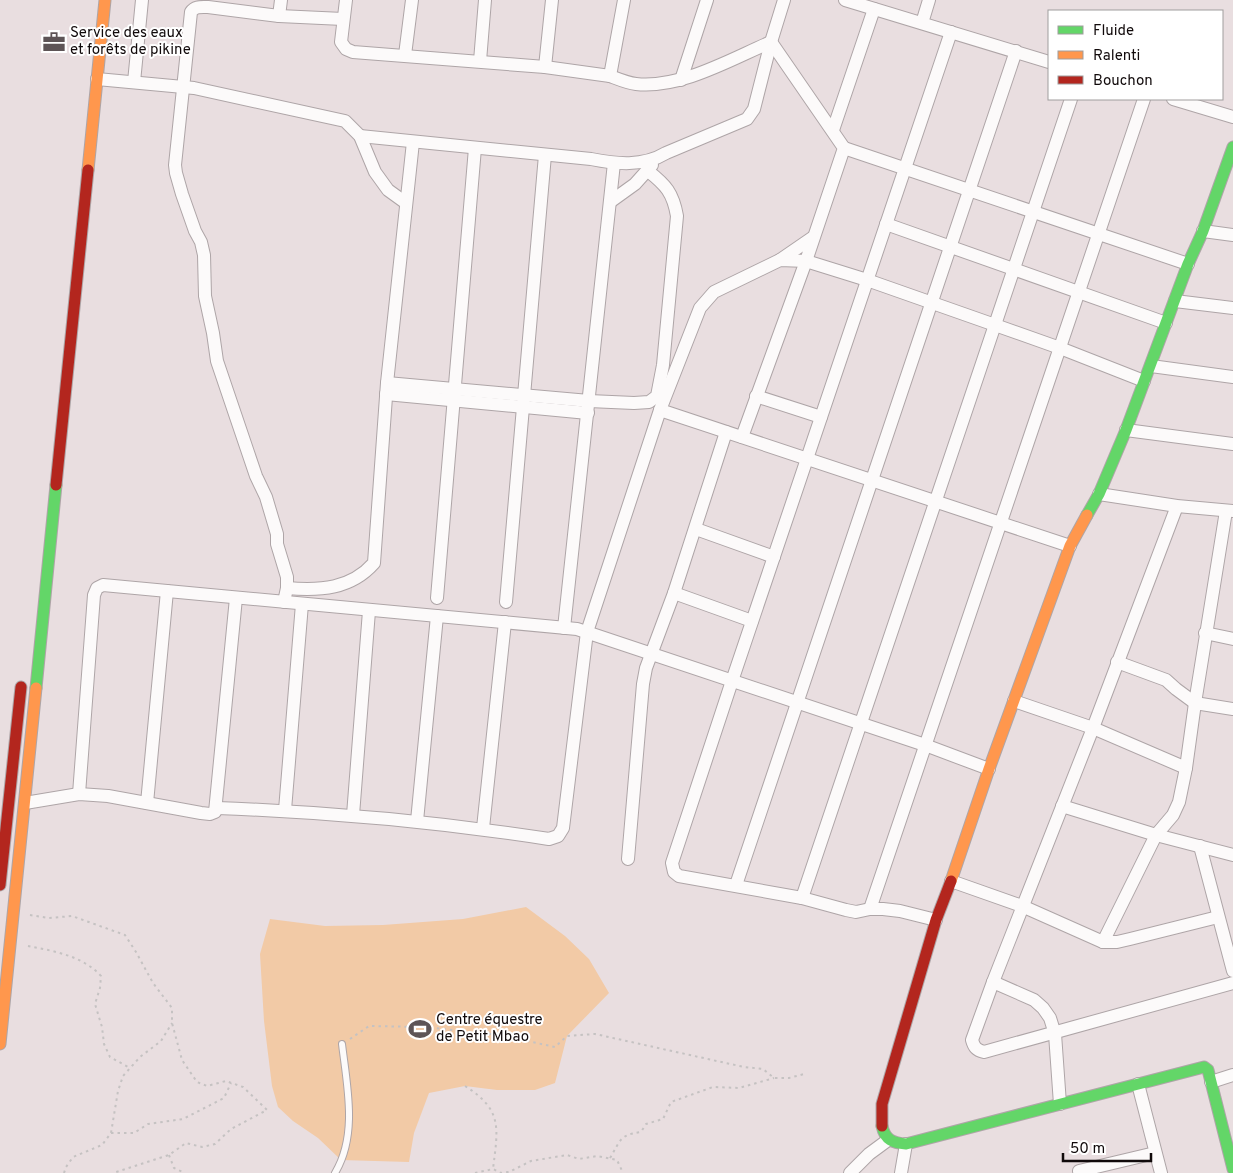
<svg xmlns="http://www.w3.org/2000/svg" width="1233" height="1173" font-family="Overpass,sans-serif">
  <rect width="100%" height="100%" fill="#e9dee0"/>
  <polygon fill="#f2caa6" points="526,907 565,936 589,959 609,993 567,1036 555,1083 535,1090 497,1090 465,1086 429,1093 414,1133 409,1162 341,1160 318,1138 293,1121 278,1107 272,1086 264,1021 260,954 270,919 325,926 383,925 463,919"/>
  <g fill="none" stroke-linecap="round" stroke-linejoin="round">
    <defs>
      <path id="lane" d="M335,1173C358,1135 347,1086 342,1044"/>
      <g id="street">
        <polyline points="346,0 341,42 346,49 353,52 545,67 610,76"/>
        <path d="M624,0L610,76C618,79 627,83 636,84C680,89 731,59 771,42"/>
        <polyline points="845,0 1049,62"/>
        <polyline points="279,16 281,0"/>
        <polyline points="922,23 929,0"/>
        <polyline points="405,55 412,0"/>
        <polyline points="480,61 485,0"/>
        <polyline points="545,67 552,0"/>
        <polyline points="97,79 194,88 345,121 360,136 375,172 388,190 406,203"/>
        <polyline points="681,80 707,0"/>
        <polyline points="134,82 142,0"/>
        <polyline points="1173,99 1233,117"/>
        <polyline points="833,130 874,9"/>
        <path d="M360,136L591,159C616,164 643,167 666,153L747,119L754,109L771,42L784,0"/>
        <polyline points="844,148 1188,264"/>
        <polyline points="610,202 635,184 652,165"/>
        <polyline points="886,224 1166,323"/>
        <polyline points="1203,231 1233,235"/>
        <polyline points="780,260 812,238"/>
        <polyline points="1175,301 1233,308"/>
        <polyline points="1151,366 1233,377"/>
        <path d="M387,383L589,401L634,403L649,402L657,396L663,365L677,216C673,193 666,185 648,171"/>
        <polyline points="386,394 588,413"/>
        <polyline points="756,396 821,417"/>
        <polyline points="660,410 1070,546"/>
        <polyline points="1126,430 1233,444"/>
        <polyline points="742,437 806,261 844,148 771,42"/>
        <polyline points="1099,494 1177,506 1233,511"/>
        <path d="M1177,506L1093,728L993,982L972,1040C974,1047 976,1050 984,1052L1233,983"/>
        <polyline points="696,529 774,557"/>
        <path d="M287,588C320,591 351,589 374,563L387,383L413,142"/>
        <polyline points="674,593 752,621"/>
        <polyline points="437,598 475,148"/>
        <path d="M284,602L287,588V577L277,544V534L266,497L256,476L217,361L213,333L205,296L204,255L201,242L195,231L182,194L176,173L175,165L191,12C195,6 201,7 208,7L279,16L343,19"/>
        <polyline points="506,602 545,155"/>
        <polyline points="564,628 614,163"/>
        <polyline points="1205,633 1233,639"/>
        <polyline points="1117,662 1166,680 1176,689 1195,703 1233,709"/>
        <polyline points="1014,701 1093,728 1186,768"/>
        <polyline points="79,794 94,595 97,588 103,585 577,629 925,745 989,769"/>
        <polyline points="25,803 79,794 108,796 201,813 210,814 215,812 236,598"/>
        <polyline points="147,803 167,591"/>
        <polyline points="1062,806 1156,835 1233,855"/>
        <path d="M217,808C329,812 439,822 549,839L558,836L563,828L587,632L660,410L700,308L714,292L780,260L806,261L867,280L995,325L1060,348L1144,381"/>
        <polyline points="285,810 302,604"/>
        <polyline points="353,815 369,611"/>
        <polyline points="417,821 437,616"/>
        <polyline points="483,828 505,622"/>
        <polyline points="1200,846 1233,971"/>
        <polyline points="628,859 643,684 646,668 674,593 726,432"/>
        <polyline points="951,881 1022,906 1103,942 1117,942 1130,939 1218,917"/>
        <polyline points="736,885 1016,51"/>
        <polyline points="802,898 1071,99"/>
        <polyline points="870,909 1144,99"/>
        <polyline points="936,920 900,911 883,909 870,909 856,912 846,910 802,898 679,876 674,872 672,863 732,681 951,32"/>
        <polyline points="1103,942 1156,835 1173,815 1179,802 1186,768 1195,703 1226,511"/>
        <polyline points="993,982 1034,1000 1043,1008 1050,1018 1055,1034 1060,1104"/>
        <polyline points="1211,1082 1233,1075"/>
        <polyline points="1138,1084 1161,1173"/>
        <polyline points="1079,1171 1155,1153"/>
        <polyline points="850,1173 869,1154 888,1140"/>
        <polyline points="901,1173 906,1144"/>
      </g>
      <g id="fast">
        <polyline points="1087,515 1099,494 1126,430 1188,264 1203,231 1233,147"/>
        <polyline points="36,688 56,485"/>
        <path d="M882,1126C885,1140 893,1143 906,1144L1204,1067L1208,1070L1233,1169"/>
      </g>
      <g id="slow">
        <polyline points="88,170 105,0"/>
        <polyline points="951,881 989,769 1070,546 1087,515"/>
        <polyline points="0,1044 36,688"/>
      </g>
      <g id="jam">
        <polyline points="56,485 88,170"/>
        <polyline points="0,885 21,687"/>
        <polyline points="882,1126 882,1104 936,920 951,881"/>
      </g>
    </defs>
    <use href="#lane" stroke="#aea5a7" stroke-width="8"/>
    <use href="#street" stroke="#aea5a7" stroke-width="14"/>
    <use href="#fast" stroke="#aea5a7" stroke-width="13"/>
    <use href="#slow" stroke="#aea5a7" stroke-width="13"/>
    <use href="#jam" stroke="#aea5a7" stroke-width="13"/>
    <g stroke="#c5c2c2" stroke-width="2" stroke-dasharray="2.5 4" stroke-linecap="butt">
      <polyline points="30,915 49,918 72,916 125,935 136,952 153,983 172,1008 172,1023 182,1060 197,1082 207,1086 226,1081 243,1087 267,1110 231,1129 215,1144 202,1147 186,1143 169,1155 113,1173"/>
      <path d="M28,946C54,951 83,956 101,976L100,988L95,1004L102,1027L104,1044L110,1057L130,1068"/>
      <polyline points="350,1039 369,1026 425,1027 500,1035 555,1047 567,1036 595,1034 744,1067 763,1069 774,1078 789,1078 804,1074"/>
      <path d="M465,1086C503,1110 498,1128 493,1169"/>
      <polyline points="111,1133 134,1133 148,1124 183,1119 224,1098 231,1083"/>
      <polyline points="169,1155 174,1168 185,1173"/>
      <path d="M610,1158C621,1140 619,1135 641,1132L646,1124L663,1119L671,1102L713,1087L739,1088L774,1078"/>
      <polyline points="64,1173 66,1167 73,1157 102,1145 111,1133 118,1091 123,1076 140,1057 161,1041 172,1023"/>
      <polyline points="475,1173 493,1169 501,1173 509,1172 531,1161 567,1155 579,1159 597,1156 617,1160 623,1173"/>
    </g>
    <use href="#lane" stroke="#fcfafa" stroke-width="6"/>
    <use href="#street" stroke="#fcfafa" stroke-width="12"/>
    <use href="#fast" stroke="#63d668" stroke-width="11"/>
    <use href="#slow" stroke="#ff974d" stroke-width="11"/>
    <use href="#jam" stroke="#b3261e" stroke-width="11"/>
  </g>
  <defs>
    <symbol id="office-bare" viewBox="-9 -9 18 18"><path d="M-6-3h4V-5.5h4V-3h4V5H-6ZM-1-4.5V-3h2v-1.5ZM-6 0V1H6V0Z" fill="#5d5456" stroke="#fff" stroke-width="2.5" paint-order="stroke"/></symbol>
    <symbol id="stadium-bare" viewBox="-9 -9 18 18"><path d="M0-5a6.5 5 0 1 0 0 10a6.5 5 0 1 0 0-10ZM-3.5-1.8h7v3.6h-7Z" fill="#5d5456" stroke="#fff" stroke-width="2.5" paint-order="stroke"/></symbol>
  </defs>
  <g fill-rule="evenodd">
    <use href="#office-bare" x="38" y="26" width="32" height="32"/>
    <use href="#stadium-bare" x="404" y="1013" width="32" height="32"/>
  </g>
  <g text-anchor="middle" dominant-baseline="central" stroke-width="4" stroke-linejoin="round" paint-order="stroke">
    <g font-size="15" fill="#110a0b" stroke="#fff" text-anchor="start">
      <text x="70" y="33">Service des eaux<tspan x="70" dy="17">et forêts de pikine</tspan></text>
      <text x="436" y="1020">Centre équestre<tspan x="436" dy="17">de Petit Mbao</tspan></text>
    </g>
  </g>
  <rect x="1048" y="10" width="175" height="90" fill="#ffffff" stroke="#a09d9d"/>
  <rect x="1058" y="26" width="25" height="8" fill="#63d668" stroke="#a09d9d"/>
  <text x="1093" y="35" font-size="15" fill="#110a0b">Fluide</text>
  <rect x="1058" y="51" width="25" height="8" fill="#ff974d" stroke="#a09d9d"/>
  <text x="1093" y="60" font-size="15" fill="#110a0b">Ralenti</text>
  <rect x="1058" y="76" width="25" height="8" fill="#b3261e" stroke="#a09d9d"/>
  <text x="1093" y="85" font-size="15" fill="#110a0b">Bouchon</text>
  <path d="M1063 1153v8h88v-8" fill="none" stroke="#110a0b" stroke-width="2.5"/>
  <text x="1070" y="1153" font-size="15" fill="#110a0b" stroke="#ffffff" stroke-width="4" paint-order="stroke">50 m</text>
</svg>
